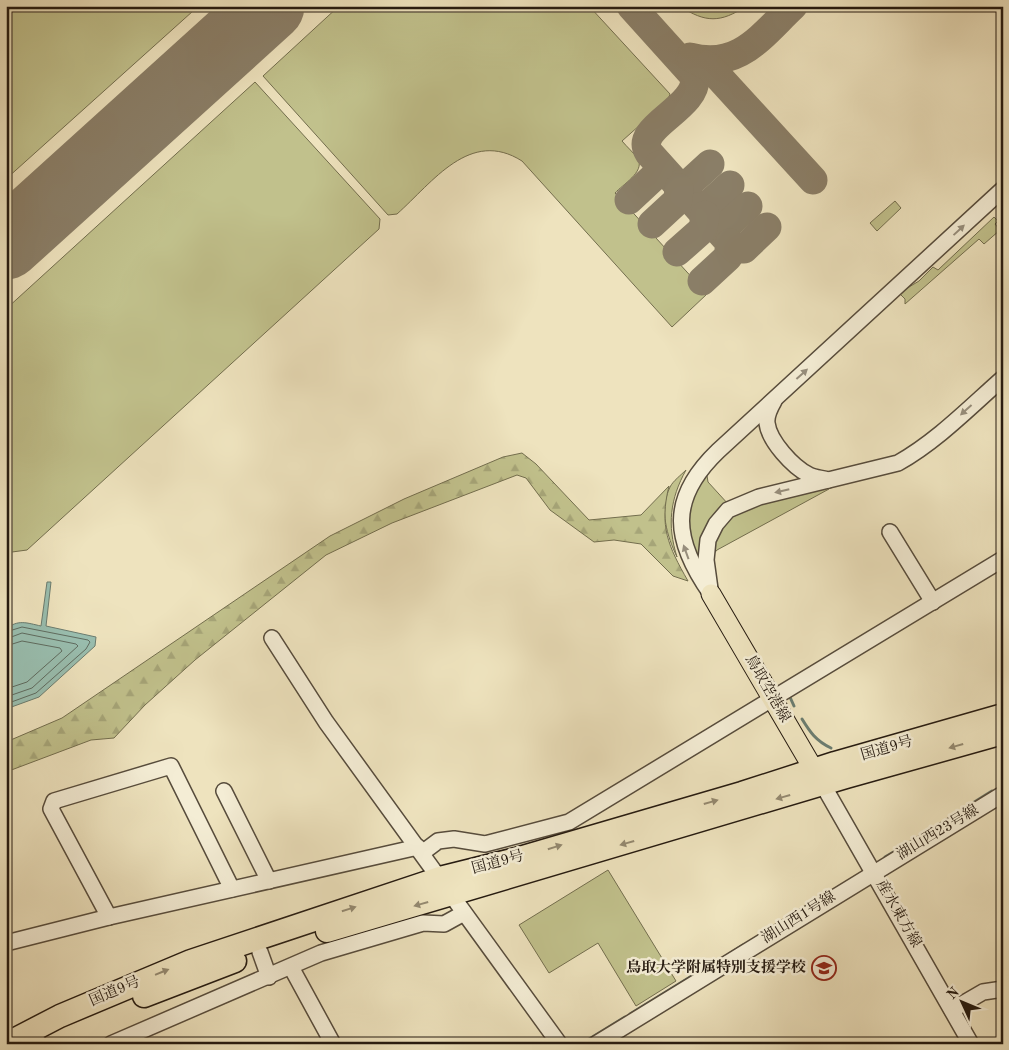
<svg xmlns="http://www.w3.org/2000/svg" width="1009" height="1050" font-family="'Old Standard TT','Noto Serif JP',serif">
  <defs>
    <pattern id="forest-firs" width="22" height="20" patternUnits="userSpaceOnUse" patternTransform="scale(1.25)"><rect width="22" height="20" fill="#c1c18c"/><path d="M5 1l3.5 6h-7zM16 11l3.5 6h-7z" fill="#a6a578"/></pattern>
  </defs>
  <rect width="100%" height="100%" fill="#eee3be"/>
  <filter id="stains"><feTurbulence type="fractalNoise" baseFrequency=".004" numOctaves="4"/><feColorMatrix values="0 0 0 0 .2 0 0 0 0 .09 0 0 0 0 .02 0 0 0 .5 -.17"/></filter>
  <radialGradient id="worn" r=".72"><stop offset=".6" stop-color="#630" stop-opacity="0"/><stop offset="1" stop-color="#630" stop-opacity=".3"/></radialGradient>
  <g fill="#c1c18c" stroke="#736e4e">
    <polygon points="6,6 188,6 193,11 6,179"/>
    <path d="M339,6H589L670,94L668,100L622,141C627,147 634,153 638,159C645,172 622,185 615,193L707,294L672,327L522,161C470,128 433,182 397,214L388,215L263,76Z"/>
    <path d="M680,6H746C721,23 705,23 680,6Z"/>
    <polygon points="255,82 380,219 379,229 27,550 12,552 6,546 6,309"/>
    <polygon points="895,201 901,208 877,231 870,223"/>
    <polygon points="994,217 998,221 995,224 1000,230 984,244 979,239 905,304 905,299 899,293 919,281 933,267 938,270"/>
    <polygon points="706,469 708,482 729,505 701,570 690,554 684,516"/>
    <path d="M686,470C670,499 667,525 677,557C667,536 659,510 670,487C673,481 681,475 686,470Z"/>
    <polygon points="829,486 829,489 717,550 711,557 713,538 736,511"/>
    <polygon points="608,870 676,981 636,1006 598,943 549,973 519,925"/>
  </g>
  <path fill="url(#forest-firs)" stroke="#736e4e" d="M522,453L536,464L589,520L641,515L669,486C659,526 668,546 688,581L673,576L641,544L614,540L594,542L550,510L526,478L517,475L392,523L326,555L195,660L145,705L114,738L91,740L6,772V742L62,718L330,536L404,499L503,457Z"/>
  <path fill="#99beaf" stroke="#6b7c6f" d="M47,582H51L46,626L96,637L95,646L39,697L6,709V629C18,619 27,623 41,626Z"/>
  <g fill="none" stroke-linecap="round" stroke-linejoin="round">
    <g stroke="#5f6c60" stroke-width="1">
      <polyline points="6,632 22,627 88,640 90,642 86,649 36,693 6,704"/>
      <polyline points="6,639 22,633 76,644 78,646 32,688 6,697"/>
      <polyline points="6,646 22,641 60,648 62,651 27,682 6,689"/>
    </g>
    <g stroke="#6b7c6f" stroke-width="3">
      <polyline points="789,695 794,706"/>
      <path d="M802,719C810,732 816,741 831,748"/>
      <polyline points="968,806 992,791"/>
      <polyline points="885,857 926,833"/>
      <polyline points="729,954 743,945"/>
      <polyline points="706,967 719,959"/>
      <polyline points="630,1014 695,974"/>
      <polyline points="581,1044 625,1017"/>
    </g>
    <g stroke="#8a7e67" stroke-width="29">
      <path d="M631,6L695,77C698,109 632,127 649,153L730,243L728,257L702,281"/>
      <path d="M690,57C739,70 761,36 793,6"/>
      <polyline points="692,58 709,67 716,74 813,180"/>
      <polyline points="677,185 686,186 710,164"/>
      <polyline points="629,200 658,173 659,165"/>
      <polyline points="698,207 706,207 730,185"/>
      <polyline points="652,224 678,200 679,188"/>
      <polyline points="716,228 724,228 748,206"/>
      <polyline points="730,243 736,249 744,249 767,227"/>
      <polyline points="677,252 703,229 705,215"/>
    </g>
    <polyline stroke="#8a7e67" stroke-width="71" points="6,244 269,6"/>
    <defs>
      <g id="minor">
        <path d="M774,401C770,408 766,415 767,423C769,441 793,467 809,475C814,478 822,478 828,480"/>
        <polyline points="890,532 933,602"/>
        <path d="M710,589L706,560L708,540L716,524L728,510L759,497L898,463C937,441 969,408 1003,378"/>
        <path d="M711,594C673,540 668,499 718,451L1003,189"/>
        <polyline points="272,638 326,722 558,1042"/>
        <polyline points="823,785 971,1044"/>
        <polyline points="224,791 269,881"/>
        <polyline points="422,853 438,841 454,839 485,844 569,822 1003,559"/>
        <polyline points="109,917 51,809 54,801 171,766 232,889"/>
        <polyline points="6,943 109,917 418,847"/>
        <polyline points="260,952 269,977"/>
        <polyline points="291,967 333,1044"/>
        <polyline points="952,1010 983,992 1003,989"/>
        <polyline points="39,1043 40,1044"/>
        <polyline points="111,1044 321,953 423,923 444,924 464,913"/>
        <polyline points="596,1044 1003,794"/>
      </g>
      <polyline id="major" points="711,594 821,782"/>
      <g id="highway">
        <polyline points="327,931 846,777 1003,733"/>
        <polyline points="144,996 235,961"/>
        <polyline points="6,1044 60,1016 191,961 440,878 516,859 742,793 835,763 1003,715"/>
      </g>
    </defs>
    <use href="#minor" stroke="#574c3c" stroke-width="18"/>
    <use href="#major" stroke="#251a10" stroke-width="21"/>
    <use href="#highway" stroke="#251a10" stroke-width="25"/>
    <use href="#minor" stroke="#f4edd5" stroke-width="15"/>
    <use href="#major" stroke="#eee3be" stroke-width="19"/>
    <use href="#highway" stroke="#eee3be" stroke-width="22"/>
  </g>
  <defs><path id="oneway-solid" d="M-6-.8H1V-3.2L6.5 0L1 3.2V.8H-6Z" transform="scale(1.25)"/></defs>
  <g fill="#978e7c">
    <use href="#oneway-solid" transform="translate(959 230) rotate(-43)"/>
    <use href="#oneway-solid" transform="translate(802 374) rotate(-42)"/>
    <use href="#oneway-solid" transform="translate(966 410) rotate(138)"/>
    <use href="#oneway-solid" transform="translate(782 491) rotate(167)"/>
    <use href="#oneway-solid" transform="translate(686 552) rotate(-110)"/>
  </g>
  <g fill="#948970">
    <use href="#oneway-solid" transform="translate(956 746) rotate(164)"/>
    <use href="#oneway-solid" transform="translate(783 797) rotate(164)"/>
    <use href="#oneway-solid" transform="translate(711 802) rotate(-16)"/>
    <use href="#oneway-solid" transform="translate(627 843) rotate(164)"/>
    <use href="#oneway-solid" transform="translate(555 847) rotate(-17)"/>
    <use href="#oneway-solid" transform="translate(421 904) rotate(164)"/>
    <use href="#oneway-solid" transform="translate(349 909) rotate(-18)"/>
    <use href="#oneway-solid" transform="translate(162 972) rotate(-22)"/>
  </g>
  <defs>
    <symbol id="school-ring" viewBox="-11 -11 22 22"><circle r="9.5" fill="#f4edd5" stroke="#8f2418" stroke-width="1.5"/><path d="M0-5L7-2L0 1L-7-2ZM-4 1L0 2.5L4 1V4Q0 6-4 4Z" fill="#8f2418"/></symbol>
  </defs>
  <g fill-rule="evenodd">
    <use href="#school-ring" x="810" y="954" width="28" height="28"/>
  </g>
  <g text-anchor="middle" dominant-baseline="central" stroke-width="5" stroke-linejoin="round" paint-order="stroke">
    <g font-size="15" fill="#251a10" stroke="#f4edd5">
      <text transform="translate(767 689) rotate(60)">鳥取空港線</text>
      <text transform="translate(887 749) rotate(-16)">国道9号</text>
      <text transform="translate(938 833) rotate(-31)">湖山西23号線</text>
      <text transform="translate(498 863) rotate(-15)">国道9号</text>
      <text transform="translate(898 914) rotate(60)">産水東方線</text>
      <text transform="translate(799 918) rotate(-32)">湖山西1号線</text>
      <text transform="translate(115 992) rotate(-23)">国道9号</text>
    </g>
    <g font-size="15" font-weight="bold" fill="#251a10" stroke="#f4edd5" text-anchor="end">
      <text x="806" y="968">鳥取大学附属特別支援学校</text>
    </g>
  </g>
  <rect width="1009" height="1050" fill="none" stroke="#eee3be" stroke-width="25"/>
  <rect x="8" y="8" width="994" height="1035" fill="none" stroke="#251a10" stroke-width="2.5"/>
  <rect x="12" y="12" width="984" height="1025" fill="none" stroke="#251a10"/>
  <g transform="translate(962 1002) rotate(314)" stroke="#f4edd5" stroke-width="4" paint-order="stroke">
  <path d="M0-4L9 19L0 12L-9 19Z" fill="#251a10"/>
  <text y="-8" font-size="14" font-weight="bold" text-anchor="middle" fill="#251a10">N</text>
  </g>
  <rect width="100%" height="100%" filter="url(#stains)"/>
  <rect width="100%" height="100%" fill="url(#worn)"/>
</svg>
